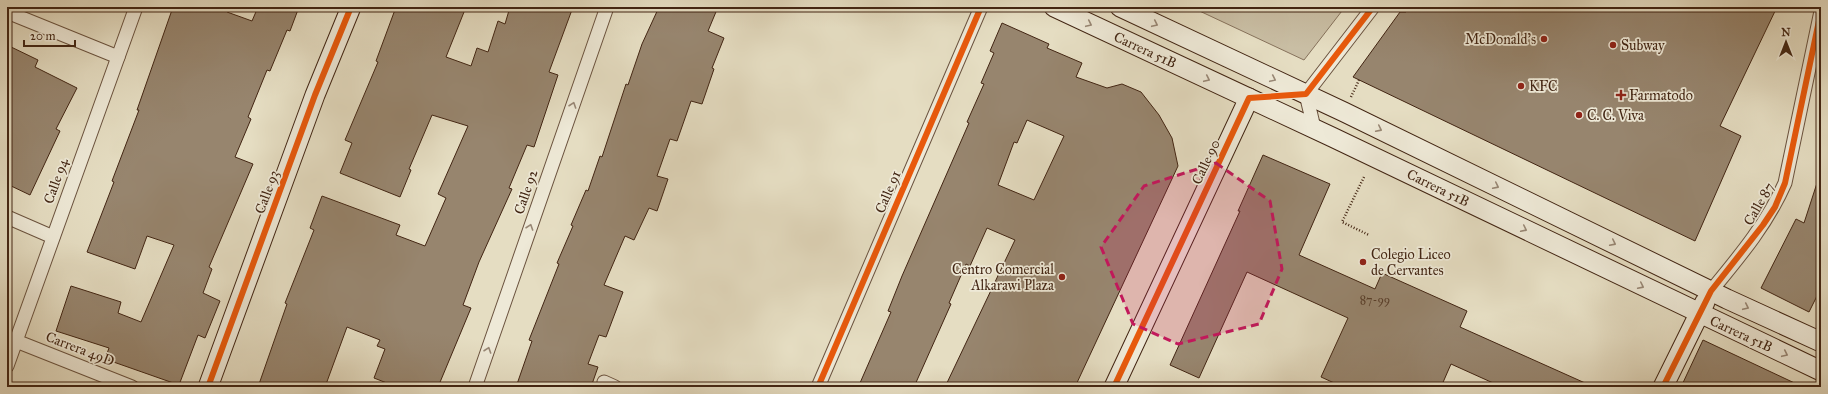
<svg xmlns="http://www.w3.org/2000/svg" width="1828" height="394" font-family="'IM FELL Great Primer',serif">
  <rect width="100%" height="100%" fill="#e5ddc2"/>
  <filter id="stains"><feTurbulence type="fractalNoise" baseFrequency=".005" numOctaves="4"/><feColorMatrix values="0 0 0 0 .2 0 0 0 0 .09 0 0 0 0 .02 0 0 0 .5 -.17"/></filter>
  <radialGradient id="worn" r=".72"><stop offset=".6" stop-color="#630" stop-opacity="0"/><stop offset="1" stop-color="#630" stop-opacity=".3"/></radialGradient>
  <polygon fill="#c9bea4" stroke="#86725c" points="1191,7 1345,7 1304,60"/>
  <g fill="#97856e" stroke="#422513" fill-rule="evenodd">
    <polygon points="173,7 229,7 227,12 252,21 258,7 299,7 290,31 287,30 270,71 267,70 248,117 251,119 235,157 253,164 209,267 212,269 203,293 220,301 205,338 198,335 179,385 105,359 109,348 56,331 71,286 121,302 118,313 141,322 174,245 147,236 135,269 87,252 114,182 112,181 139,110 137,110"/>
    <polygon points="396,7 466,7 446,57 471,66 477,48 488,52 498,21 505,24 510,7 573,7 549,72 558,75 534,147 527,145 509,188 512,189 479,262 463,305 471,308 438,387 397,387 374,378 385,349 377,346 380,340 347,327 325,387 258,387 287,304 285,303 314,230 310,228 322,196 400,225 396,235 425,246 446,198 438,194 468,126 432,115 409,169 411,170 400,197 340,173 352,143 345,140 378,62 376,61"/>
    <polygon points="659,7 718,7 708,31 724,38 712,68 714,69 702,104 691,101 677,141 670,139 657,176 668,179 657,211 649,208 634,240 625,236 604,285 623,292 606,337 599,335 588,364 598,367 591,387 516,387 532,341 529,340 559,264 557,263 573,226 571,225 586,190 588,191 600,156 602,157 626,84 628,85 642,44"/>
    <polygon points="1408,7 1777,7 1720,126 1741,136 1695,241 1353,77 1400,12 1406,12"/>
    <path d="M1002,23L1049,44L1047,48L1082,63L1076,77L1107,88L1122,84L1141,92L1159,115L1172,138L1178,166L1075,387H945L1015,240L987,228L970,266L966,264L949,303L951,304L914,387H869L860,383L891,312L888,311L902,276L969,123L967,122L984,84L981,83L994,53L990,51ZM1027,120L1064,136L1034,200L998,185L1014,142L1017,143Z"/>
    <polygon points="7,45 38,60 35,67 77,88 56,129 60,131 30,195 7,184"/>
    <polygon points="1263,155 1330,184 1299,255 1375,289 1382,273 1467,311 1460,327 1594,387 1502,387 1451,364 1441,387 1343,387 1321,377 1348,318 1247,272 1199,378 1170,365 1240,211 1238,211"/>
    <polygon points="1818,180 1821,180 1821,288 1809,312 1761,288 1796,219 1804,223"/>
    <polygon points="1703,340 1803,387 1681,387"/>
  </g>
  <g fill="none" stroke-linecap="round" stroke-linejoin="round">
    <defs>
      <polyline id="lane" points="1402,7 1403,8"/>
      <g id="street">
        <polyline points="7,12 118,57"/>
        <polyline points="1314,128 1306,94 1373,7"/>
        <polyline points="7,217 53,237"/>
        <path d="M1711,291C1739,257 1767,224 1785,183L1821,11"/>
        <polyline points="16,341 132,387"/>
        <polyline points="7,366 136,7"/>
        <polyline points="604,382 615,387"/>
        <polyline points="475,387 607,7"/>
        <polyline points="818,387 981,7"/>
      </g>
      <g id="secondary">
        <polyline points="1054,7 1332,137 1821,371"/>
        <polyline points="1120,7 1344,112 1727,299 1821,342"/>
        <polyline points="208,387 315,95 351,7"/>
        <polyline points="1114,387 1249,98"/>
        <polyline points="1663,387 1705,302"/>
      </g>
    </defs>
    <use href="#lane" stroke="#6b533f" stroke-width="9"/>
    <use href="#street" stroke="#6b533f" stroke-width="15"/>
    <use href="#secondary" stroke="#422513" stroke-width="21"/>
    <g stroke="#422513" stroke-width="2.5" stroke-dasharray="1 2" stroke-linecap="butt">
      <polyline points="1351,97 1359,80"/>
      <polyline points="1364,177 1342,222 1369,235"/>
    </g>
    <use href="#lane" stroke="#eee9d7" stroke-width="7"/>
    <use href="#street" stroke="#eee9d7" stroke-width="13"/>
    <use href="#secondary" stroke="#eee9d7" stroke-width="19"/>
    <defs>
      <g id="cycleway">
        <polyline points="208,387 315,95 351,7"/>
        <polyline points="818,387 981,7"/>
        <polyline points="1114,387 1249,98 1306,94 1373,7"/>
        <polyline points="1663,387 1711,291 1763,225 1775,207 1785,183 1821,11"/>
      </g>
    </defs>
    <use href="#cycleway" stroke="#eee9d7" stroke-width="8"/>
    <use href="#cycleway" stroke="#e8590c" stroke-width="6"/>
  </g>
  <defs><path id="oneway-chevron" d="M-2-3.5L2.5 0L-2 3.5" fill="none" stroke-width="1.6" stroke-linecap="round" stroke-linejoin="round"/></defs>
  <g stroke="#988775">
    <use href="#oneway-chevron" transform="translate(1089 24) rotate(25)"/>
    <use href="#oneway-chevron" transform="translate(1155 24) rotate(25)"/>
    <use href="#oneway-chevron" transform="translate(1207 79) rotate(25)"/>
    <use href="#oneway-chevron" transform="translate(1273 79) rotate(25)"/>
    <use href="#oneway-chevron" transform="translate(573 105) rotate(-71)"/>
    <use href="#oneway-chevron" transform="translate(1379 129) rotate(26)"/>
    <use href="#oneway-chevron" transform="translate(1496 186) rotate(26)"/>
    <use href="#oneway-chevron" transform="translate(530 227) rotate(-71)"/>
    <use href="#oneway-chevron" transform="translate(1524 229) rotate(26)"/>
    <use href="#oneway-chevron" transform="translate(1613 243) rotate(26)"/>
    <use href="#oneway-chevron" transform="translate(1641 286) rotate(26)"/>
    <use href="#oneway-chevron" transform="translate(1746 307) rotate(25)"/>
    <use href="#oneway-chevron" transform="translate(488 350) rotate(-71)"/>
    <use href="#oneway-chevron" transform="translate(1785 354) rotate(25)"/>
  </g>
  <path fill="#c2185b" fill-opacity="0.2" stroke="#c2185b" stroke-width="3" stroke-dasharray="8 5" stroke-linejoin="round" d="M1216,163L1270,201L1282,269L1259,324L1178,344L1133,324L1101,247L1144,186Z"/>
  <g fill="#8f2418" stroke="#eee9d7" stroke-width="1.5">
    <circle cx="1544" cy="39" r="4"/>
    <circle cx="1613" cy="45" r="4"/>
    <circle cx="1521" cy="86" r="4"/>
    <path d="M1619 89h4v4h4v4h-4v4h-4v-4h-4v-4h4z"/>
    <circle cx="1579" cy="115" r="4"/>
    <circle cx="1363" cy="262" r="4"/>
    <circle cx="1062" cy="277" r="4"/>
  </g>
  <g text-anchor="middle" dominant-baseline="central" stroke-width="3.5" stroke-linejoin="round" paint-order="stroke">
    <g font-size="12" fill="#573d2a">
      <text x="1375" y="300">87-99</text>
    </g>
    <g font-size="14" fill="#422513" stroke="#eee9d7" text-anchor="start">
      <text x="1536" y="39" text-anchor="end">McDonald's</text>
      <text x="1621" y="45">Subway</text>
      <text x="1529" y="86">KFC</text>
      <text x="1629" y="95">Farmatodo</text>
      <text x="1587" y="115">C. C. Viva</text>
      <text x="1371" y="254">Colegio Liceo<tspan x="1371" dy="16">de Cervantes</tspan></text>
      <text x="1054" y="269" text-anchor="end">Centro Comercial<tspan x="1054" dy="16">Alkarawi Plaza</tspan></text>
    </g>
    <g font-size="14" fill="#422513" stroke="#eee9d7">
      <text transform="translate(1145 50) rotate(25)">Carrera 51B</text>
      <text transform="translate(1206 162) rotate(-65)">Calle 90</text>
      <text transform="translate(56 181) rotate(-70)">Calle 94</text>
      <text transform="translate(1438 188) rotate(26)">Carrera 51B</text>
      <text transform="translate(267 192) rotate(-70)">Calle 93</text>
      <text transform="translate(526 192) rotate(-71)">Calle 92</text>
      <text transform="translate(888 192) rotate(-67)">Calle 91</text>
      <text transform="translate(1759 204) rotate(-60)">Calle 87</text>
      <text transform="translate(1741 334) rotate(25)">Carrera 51B</text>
      <text transform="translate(80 349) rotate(21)">Carrera 49D</text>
    </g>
  </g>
  <rect width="1828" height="394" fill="none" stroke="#e5ddc2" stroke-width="24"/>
  <rect x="8" y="8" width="1812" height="378" fill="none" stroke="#422513" stroke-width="2"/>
  <rect x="12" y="12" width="1804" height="370" fill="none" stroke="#422513"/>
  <g transform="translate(1786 42)" stroke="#eee9d7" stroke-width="3" paint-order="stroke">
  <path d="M0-3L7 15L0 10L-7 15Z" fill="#422513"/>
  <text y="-6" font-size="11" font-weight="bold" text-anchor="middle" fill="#422513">N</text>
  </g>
  <path d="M24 40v6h51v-6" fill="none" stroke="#422513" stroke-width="2"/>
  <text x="30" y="40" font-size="12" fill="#422513" stroke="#eee9d7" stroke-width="3" paint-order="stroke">20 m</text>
  <rect width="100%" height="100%" filter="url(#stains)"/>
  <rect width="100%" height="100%" fill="url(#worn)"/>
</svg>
